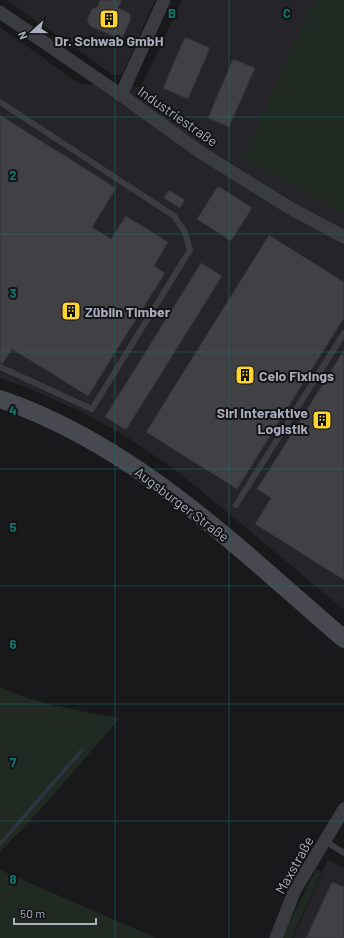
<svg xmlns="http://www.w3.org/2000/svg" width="344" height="938" font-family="Barlow,sans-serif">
  <rect width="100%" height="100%" fill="#19181b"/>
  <g fill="#252428">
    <polygon points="7,0 155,0 124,71 120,75 113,75"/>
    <polygon points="182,0 344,0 344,610 238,521 178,472 127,437 82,412 30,389 0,378 0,27 80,84 141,87"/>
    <polygon points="328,859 344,869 344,938 293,938"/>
  </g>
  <g fill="#202922">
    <polygon points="314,0 344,0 344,214 243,158"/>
    <path d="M0,687C38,705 79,711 120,718L42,808L0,852Z"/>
    <polygon points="316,869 322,871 292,938 282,938"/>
    <polygon points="0,870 156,938 0,938"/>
  </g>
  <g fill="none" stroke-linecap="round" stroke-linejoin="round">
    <polyline stroke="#2d3540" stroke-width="3.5" points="0,844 82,750"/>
  </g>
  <g fill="#404045" stroke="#333237">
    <polygon points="100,0 122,0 118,8 129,13 131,18 123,36 118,38 90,26 87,20 92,9 97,7"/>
    <polygon points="185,37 210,48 188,99 163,88"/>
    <polygon points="233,59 255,68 229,127 208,118"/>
    <polygon points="0,115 116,188 92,227 111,239 126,216 168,242 154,266 165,273 88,396 12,349 3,363 0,363"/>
    <polygon points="218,186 252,208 231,241 197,219"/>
    <polygon points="169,190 185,200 180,208 164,198"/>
    <polygon points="269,235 344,282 344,318 237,489 146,432"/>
    <polygon points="201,263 222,276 126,430 105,417"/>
    <polygon points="344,350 344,580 255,524 271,498 257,489"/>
    <polygon points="332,882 344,887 344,938 306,938"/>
  </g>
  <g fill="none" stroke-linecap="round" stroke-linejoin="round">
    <g stroke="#3b3b42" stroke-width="6">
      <polyline points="0,102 174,216 185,232 190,250 92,409 0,367"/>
      <polyline points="236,505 344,333"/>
      <polyline points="325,841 344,853"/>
    </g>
    <g stroke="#3b3b42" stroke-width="13">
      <polyline points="0,12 121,95 200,152 290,208 344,237"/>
      <polyline points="121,95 164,0"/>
      <polyline points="276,938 295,890 344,809"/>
    </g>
    <path stroke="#474850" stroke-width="18" d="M0,399C135,445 238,548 344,639"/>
  </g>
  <path fill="none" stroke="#0f766e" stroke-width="1" stroke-opacity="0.55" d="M115,0V938M229,0V938M0,117H344M0,234H344M0,352H344M0,469H344M0,586H344M0,704H344M0,821H344"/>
  <defs>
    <symbol id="building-square" viewBox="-11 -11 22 22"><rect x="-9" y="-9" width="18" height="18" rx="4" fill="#fdd52e" stroke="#141316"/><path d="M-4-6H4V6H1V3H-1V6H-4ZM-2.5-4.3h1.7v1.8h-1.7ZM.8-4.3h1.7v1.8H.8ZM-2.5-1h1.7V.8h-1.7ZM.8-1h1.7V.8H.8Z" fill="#111"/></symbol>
  </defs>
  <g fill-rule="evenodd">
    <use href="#building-square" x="98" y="8" width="22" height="22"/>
    <use href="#building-square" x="60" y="300" width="22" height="22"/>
    <use href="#building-square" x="234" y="364" width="22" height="22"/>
    <use href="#building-square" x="311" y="409" width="22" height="22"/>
  </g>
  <g text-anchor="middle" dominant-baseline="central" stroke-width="4" stroke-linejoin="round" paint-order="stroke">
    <g font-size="14" font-weight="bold" fill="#aaadbb" stroke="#141316" text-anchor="start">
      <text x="109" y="40" text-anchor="middle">Dr. Schwab GmbH</text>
      <text x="85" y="311">Züblin Timber</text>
      <text x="259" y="375">Celo Fixings</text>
      <text x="308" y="412" text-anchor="end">Sirl Interaktive<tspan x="308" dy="16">Logistik</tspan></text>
    </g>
    <g font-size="14" fill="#aaadbb" stroke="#141316">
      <text transform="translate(178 116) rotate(35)">Industriestraße</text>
      <text transform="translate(182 504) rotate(37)">Augsburger Straße</text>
      <text transform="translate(294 865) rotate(-61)">Maxstraße</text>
    </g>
  </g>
  <g font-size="13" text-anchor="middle" font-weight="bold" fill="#0f766e" stroke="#141316" stroke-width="4" stroke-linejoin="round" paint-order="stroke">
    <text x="172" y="18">B</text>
    <text x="287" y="18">C</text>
    <text x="13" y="180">2</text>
    <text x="13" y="298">3</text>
    <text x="13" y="415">4</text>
    <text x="13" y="532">5</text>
    <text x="13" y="649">6</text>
    <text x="13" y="767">7</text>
    <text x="13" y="884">8</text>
  </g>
  <g transform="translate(32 32) rotate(249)" stroke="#141316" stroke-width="3" paint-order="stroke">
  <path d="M0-3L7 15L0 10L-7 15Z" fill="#aaadbb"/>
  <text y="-6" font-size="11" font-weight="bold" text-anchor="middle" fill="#aaadbb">N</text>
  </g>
  <path d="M14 918v6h82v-6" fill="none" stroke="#aaadbb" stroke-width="2"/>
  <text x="20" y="918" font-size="12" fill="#aaadbb" stroke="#141316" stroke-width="3" paint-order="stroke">50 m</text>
</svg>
